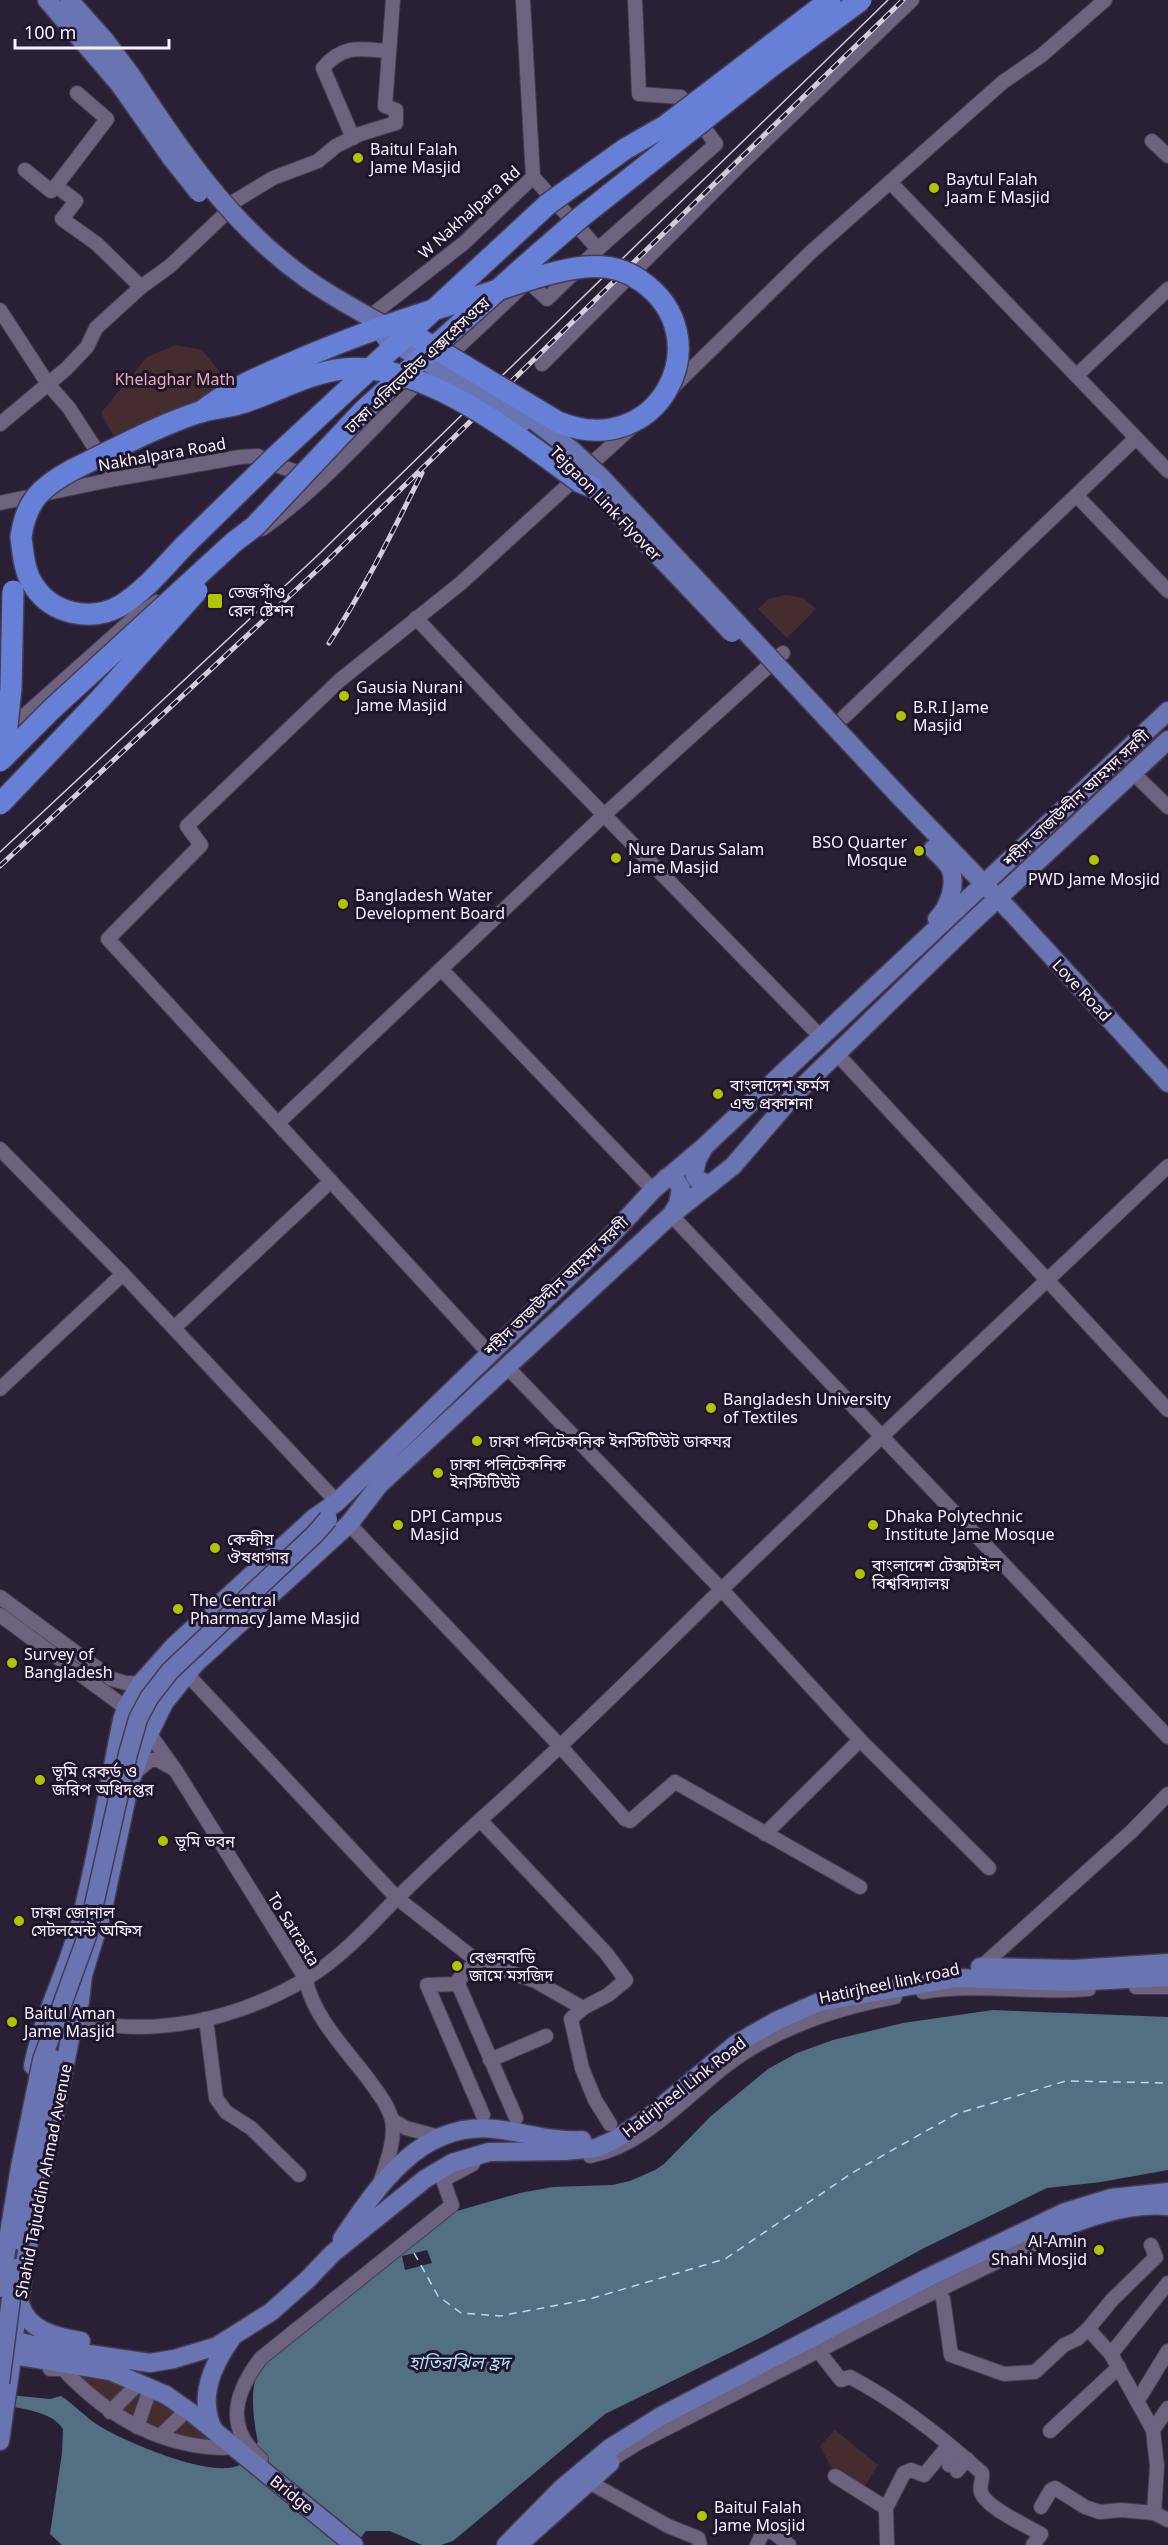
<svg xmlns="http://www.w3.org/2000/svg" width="1168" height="2545" font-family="'Noto Sans','Noto Sans Bengali',sans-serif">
  <rect width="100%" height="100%" fill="#2a2036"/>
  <g fill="#452d2f">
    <polygon points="176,345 202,350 230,385 207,399 116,440 101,413 147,357"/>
    <polygon points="785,595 803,598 816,609 787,638 758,609 769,599"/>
    <path d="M68,2371C91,2375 116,2379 137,2389C167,2402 193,2424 219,2444L161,2432L115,2408Z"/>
    <polygon points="835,2430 878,2465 861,2492 831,2467 820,2446"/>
  </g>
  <path fill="#527081" d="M993,2010L1168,2017V2170L1101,2182L1047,2188L924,2248L762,2337L605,2414L453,2541L441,2545H422L390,2531H366L355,2545H62L50,2534L62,2453L63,2429C52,2411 19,2408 0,2405V2394L50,2399L61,2396C75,2405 86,2418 101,2427C126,2442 216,2481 241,2464C248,2460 253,2448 258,2442C254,2425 250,2393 256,2378C267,2353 312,2320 335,2308L342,2286L450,2213L520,2193L553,2187L612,2185L630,2181L655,2170L664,2164L711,2116L768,2069L797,2053L833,2040L903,2023Z"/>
  <polygon fill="#2a2036" points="427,2250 432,2263 405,2270 402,2256"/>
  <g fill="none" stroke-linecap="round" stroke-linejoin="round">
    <polyline stroke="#b1ddf8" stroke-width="1.5" stroke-dasharray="8 6" stroke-linecap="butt" points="414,2253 438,2296 461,2313 500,2316 590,2299 725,2259 852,2173 956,2114 1066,2081 1168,2083"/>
    <defs>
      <g id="minor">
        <path d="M353,138L323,68C343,44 360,49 388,51"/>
        <polyline points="1152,141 1168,156"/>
        <polyline points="25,170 51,191 56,186 76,201 62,219 97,244 141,287"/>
        <polyline points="533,177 598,249"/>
        <polyline points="890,182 1168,471"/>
        <polyline points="56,186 107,119 77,93"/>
        <polyline points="0,310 48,384 69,408 115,479"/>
        <polyline points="373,314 464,243 533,177 523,0"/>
        <polyline points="443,359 455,350 528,281 547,299 598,249 716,144 681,97 639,94 635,0"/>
        <polyline points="542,364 740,165 912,0"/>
        <polyline points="1077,375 1168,289"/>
        <polyline points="671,389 811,252 1003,82 1042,55 1105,0"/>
        <polyline points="0,424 66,369 87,347 96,328 141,287 170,266 225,214 235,201 273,178 318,161 336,146 360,134 396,123 396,110 385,106 393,0"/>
        <polyline points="1077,496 1168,591"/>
        <polyline points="0,503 115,479 240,457 258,456 272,464 310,476"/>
        <path d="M262,529C319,489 373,428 422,378"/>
        <polyline points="416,618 528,737 821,1037"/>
        <polyline points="844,717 1136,438"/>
        <polyline points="6,732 136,616 157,602"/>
        <polyline points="1133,773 1168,807"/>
        <polyline points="442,970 653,1190"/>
        <polyline points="837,1054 1168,1410"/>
        <polyline points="278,1123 604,815 783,653"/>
        <polyline points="0,1149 123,1274 337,1502"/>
        <polyline points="671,1215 1168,1737"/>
        <polyline points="174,1328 331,1181"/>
        <polyline points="488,1352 108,939 201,845 187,826 340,680 461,583 635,424"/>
        <polyline points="508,1368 722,1590 860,1740 989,1868"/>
        <polyline points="0,1389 123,1274"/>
        <polyline points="349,1524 561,1747 625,1819 630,1821 675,1782 860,1887"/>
        <polyline points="0,1597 112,1679 126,1683 141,1683"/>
        <polyline points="0,1615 126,1708"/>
        <polyline points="186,1673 397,1898 477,1961 535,1981 583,2008 608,1995 626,1980 606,1953 480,1820"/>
        <path d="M149,1733L176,1771L306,1979C311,2013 345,2049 366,2076C375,2089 388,2104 392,2120C396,2140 386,2164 380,2183"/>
        <polyline points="136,1772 150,1760 158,1760 172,1768"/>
        <polyline points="765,1834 860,1740"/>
        <polyline points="477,1961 459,1979 459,1986 516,2118"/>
        <polyline points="981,1967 1132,1831 1168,1794"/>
        <polyline points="459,1984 427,1985 483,2115"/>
        <polyline points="1136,1987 1168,1987"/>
        <path d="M923,1992C978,1983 1034,1994 1089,1989"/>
        <polyline points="583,2008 571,2019 582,2068 595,2100 610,2124"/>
        <path d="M75,2019C154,2039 240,2019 309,1977C341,1957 368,1928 394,1901C428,1868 463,1835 499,1803C575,1734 647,1662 721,1590C869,1447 1019,1307 1168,1166"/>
        <polyline points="206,2019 216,2098 226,2112 251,2128 299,2175"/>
        <polyline points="490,2060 546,2036"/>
        <polyline points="392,2120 406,2128 440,2137"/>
        <path d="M590,2156C655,2144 700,2076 757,2045C799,2021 847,2006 895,1997"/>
        <polyline points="943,2299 951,2355 1004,2374 1035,2372 1064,2345 1077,2339 1088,2329 1112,2300 1156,2257 1151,2245"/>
        <polyline points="1088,2329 1111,2354 1153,2430 1157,2466 1154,2513"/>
        <path d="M816,2348L841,2380L850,2377C898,2402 942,2437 982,2473C983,2480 979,2487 981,2492C985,2507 1027,2526 1041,2534L1033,2545"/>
        <polyline points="1111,2354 1168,2283"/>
        <path d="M50,2369H63C106,2415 160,2447 225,2448"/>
        <polyline points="1138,2400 1168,2351"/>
        <polyline points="110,2412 136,2386"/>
        <polyline points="137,2427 149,2392"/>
        <polyline points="1153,2430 1168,2408"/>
        <polyline points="1050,2431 1119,2367"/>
        <polyline points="160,2436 184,2413"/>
        <path d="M261,2459C224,2428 234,2393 261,2358L452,2205L443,2180L473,2164"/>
        <polyline points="949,2465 958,2453"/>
        <polyline points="601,2466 638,2443 912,2303 1048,2237"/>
        <polyline points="957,2471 967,2459"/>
        <polyline points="835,2476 886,2508"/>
        <polyline points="589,2482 668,2526 698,2538 700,2545"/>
        <polyline points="1041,2507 1051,2490 1055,2488 1085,2507 1100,2512 1121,2510 1154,2513"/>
        <polyline points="1154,2513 1168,2520"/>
        <polyline points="757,2545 764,2530 774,2533 789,2545"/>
        <polyline points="887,2545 886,2508 904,2473 911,2470 924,2475 949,2445"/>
      </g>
      <g id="major">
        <polyline points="47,0 120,85"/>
        <polyline points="69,0 104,39 131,75"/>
        <polyline points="901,798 1012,913 1168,1083"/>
        <path d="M933,849C939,855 946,861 950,868C957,884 949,907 937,919"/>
        <polyline points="703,1149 697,1160 694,1174 697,1179 709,1185"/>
        <polyline points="666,1178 675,1179 681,1188 678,1204 672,1214"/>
        <polyline points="146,1730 126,1708 141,1683 174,1646 314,1518 337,1502 605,1242 653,1190 706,1145 1168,711"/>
        <polyline points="980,1967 1074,1969 1168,1963"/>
        <path d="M33,2066C42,2018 66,1974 79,1927C97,1859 108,1789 122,1720L126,1708L133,1713"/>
        <path d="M1037,2238C1078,2221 1123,2202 1168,2206"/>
        <path d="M342,2239C378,2186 420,2121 495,2129C524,2132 553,2142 582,2140"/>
        <path d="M20,2304C28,2331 57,2337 81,2341"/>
        <polyline points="14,2335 26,2257 70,2039 80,2001 83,1975 102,1913 130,1782 144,1744 164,1703 196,1663 349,1524 379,1485 671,1215 733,1166 794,1095 969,925 1168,740"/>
        <polyline points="1,2338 48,2348 150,2363 174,2359 217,2346 271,2312 307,2280 333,2253 425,2179 452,2163 489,2152 565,2151 596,2148 614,2140 649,2117 736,2044 776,2021 819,2002 956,1978 1070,1982 1168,1977"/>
        <polyline points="0,2353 110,2371 166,2395 196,2416 354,2545"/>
        <path d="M213,2429C198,2397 212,2366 231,2339"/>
        <polyline points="0,2441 11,2365"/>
        <polyline points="506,2545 561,2489 610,2448 663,2415 927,2278 1065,2212 1111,2198 1168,2192"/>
        <polyline points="518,2545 610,2463"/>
      </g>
      <path id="highway" d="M21,537C23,553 24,572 34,586C52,614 91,622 120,606C145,591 164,567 184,546"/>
    </defs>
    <use href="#minor" stroke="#453c4f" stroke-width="16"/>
    <use href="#major" stroke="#453c4f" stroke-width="21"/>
    <use href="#highway" stroke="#453c4f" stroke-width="24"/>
    <use href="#minor" stroke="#6e637e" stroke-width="14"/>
    <use href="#major" stroke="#6974b3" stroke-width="18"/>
    <use href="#highway" stroke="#667fd7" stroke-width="21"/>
    <polyline stroke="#d2ccdb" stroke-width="1.5" points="0,852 318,555 888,0"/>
    <defs>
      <g id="rail">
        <path d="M329,643C365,588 393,531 422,473"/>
        <polyline points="0,866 326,562 903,0"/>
      </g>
    </defs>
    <use href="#rail" stroke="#d2ccdb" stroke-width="5"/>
    <use href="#rail" stroke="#20162c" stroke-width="3" stroke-dasharray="9" stroke-linecap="butt"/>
    <defs>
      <g id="major-bridge">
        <path d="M131,75C180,150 230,224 304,277C333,298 364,314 395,331"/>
        <polyline points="120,85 172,159 199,193"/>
        <polyline points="385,338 461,382 522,423"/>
        <polyline points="515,406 572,450 600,476 901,798"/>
        <polyline points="583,477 732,633"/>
        <polyline points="20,2241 54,2059"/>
        <polyline points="0,2288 20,2167 42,2060 87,1936 128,1754 138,1719 149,1698 170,1671 315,1534 328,1519"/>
        <polyline points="0,2383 15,2268"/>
      </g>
      <g id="highway-bridge">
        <path d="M201,412C231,388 261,376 296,361C355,335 414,315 476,297C511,286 548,271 585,267C605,265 625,269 641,281C723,338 658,463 558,422L410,333"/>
        <path d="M21,537C26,501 41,487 72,470C111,451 159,425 200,412C215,408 230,407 245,402C278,391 308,373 343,369C424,360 518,437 580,482L592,487"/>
        <polyline points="184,546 275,457 548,204 625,149 665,126 830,0"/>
        <polyline points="5,745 11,688 13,591"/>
        <polyline points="0,761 52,709 234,542 255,526 365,409 537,255 581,217 773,65 861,0"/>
        <polyline points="0,804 100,699 197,591"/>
      </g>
    </defs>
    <use href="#major-bridge" stroke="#453c4f" stroke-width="21" stroke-linecap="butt"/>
    <use href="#highway-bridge" stroke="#453c4f" stroke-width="24" stroke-linecap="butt"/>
    <use href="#major-bridge" stroke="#6974b3" stroke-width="18"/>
    <use href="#highway-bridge" stroke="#667fd7" stroke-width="21"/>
  </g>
  <g fill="#b0c501" stroke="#20162c" stroke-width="2">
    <circle cx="358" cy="158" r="6"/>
    <circle cx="934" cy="188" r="6"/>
    <rect x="207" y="593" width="16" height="16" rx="3"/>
    <circle cx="344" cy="696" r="6"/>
    <circle cx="901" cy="716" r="6"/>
    <circle cx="919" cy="851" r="6"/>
    <circle cx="616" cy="858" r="6"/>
    <circle cx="1094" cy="860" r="6"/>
    <circle cx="343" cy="904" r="6"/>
    <circle cx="718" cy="1094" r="6"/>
    <circle cx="711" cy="1408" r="6"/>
    <circle cx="477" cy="1441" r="6"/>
    <circle cx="438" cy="1473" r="6"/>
    <circle cx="398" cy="1525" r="6"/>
    <circle cx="873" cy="1525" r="6"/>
    <circle cx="215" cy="1548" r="6"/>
    <circle cx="860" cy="1574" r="6"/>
    <circle cx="178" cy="1609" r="6"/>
    <circle cx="12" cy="1663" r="6"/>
    <circle cx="40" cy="1780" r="6"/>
    <circle cx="163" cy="1841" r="6"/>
    <circle cx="19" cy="1921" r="6"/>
    <circle cx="457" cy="1966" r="6"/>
    <circle cx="12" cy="2022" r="6"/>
    <circle cx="1099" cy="2250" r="6"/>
    <circle cx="702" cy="2516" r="6"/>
  </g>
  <g text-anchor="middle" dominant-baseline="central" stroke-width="6" stroke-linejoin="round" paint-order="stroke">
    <g font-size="16" fill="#f7f2ff" stroke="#20162c" text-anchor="start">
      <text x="370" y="149">Baitul Falah<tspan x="370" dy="18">Jame Masjid</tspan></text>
      <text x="946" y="179">Baytul Falah<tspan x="946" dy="18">Jaam E Masjid</tspan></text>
      <text x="228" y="592">তেজগাঁও<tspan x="228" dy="18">রেল ষ্টেশন</tspan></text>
      <text x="356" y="687">Gausia Nurani<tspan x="356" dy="18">Jame Masjid</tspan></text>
      <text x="913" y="707">B.R.I Jame<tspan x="913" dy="18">Masjid</tspan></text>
      <text x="907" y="842" text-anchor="end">BSO Quarter<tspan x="907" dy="18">Mosque</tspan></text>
      <text x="628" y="849">Nure Darus Salam<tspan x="628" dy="18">Jame Masjid</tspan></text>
      <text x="1094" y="879" text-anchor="middle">PWD Jame Mosjid</text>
      <text x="355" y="895">Bangladesh Water<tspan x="355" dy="18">Development Board</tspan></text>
      <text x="730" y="1085">বাংলাদেশ ফর্মস<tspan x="730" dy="18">এন্ড প্রকাশনা</tspan></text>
      <text x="723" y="1399">Bangladesh University<tspan x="723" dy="18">of Textiles</tspan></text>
      <text x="489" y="1441">ঢাকা পলিটেকনিক ইনস্টিটিউট ডাকঘর</text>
      <text x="450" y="1464">ঢাকা পলিটেকনিক<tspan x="450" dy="18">ইনস্টিটিউট</tspan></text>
      <text x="410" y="1516">DPI Campus<tspan x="410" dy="18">Masjid</tspan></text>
      <text x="885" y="1516">Dhaka Polytechnic<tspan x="885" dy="18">Institute Jame Mosque</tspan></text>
      <text x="227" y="1539">কেন্দ্রীয়<tspan x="227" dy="18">ঔষধাগার</tspan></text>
      <text x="872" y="1565">বাংলাদেশ টেক্সটাইল<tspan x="872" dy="18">বিশ্ববিদ্যালয়</tspan></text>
      <text x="190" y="1600">The Central<tspan x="190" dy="18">Pharmacy Jame Masjid</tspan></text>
      <text x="24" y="1654">Survey of<tspan x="24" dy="18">Bangladesh</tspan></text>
      <text x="52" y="1771">ভূমি রেকর্ড ও<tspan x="52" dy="18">জরিপ অধিদপ্তর</tspan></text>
      <text x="175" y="1841">ভূমি ভবন</text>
      <text x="31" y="1912">ঢাকা জোনাল<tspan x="31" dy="18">সেটলমেন্ট অফিস</tspan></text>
      <text x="469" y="1957">বেগুনবাড়ি<tspan x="469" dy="18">জামে মসজিদ</tspan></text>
      <text x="24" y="2013">Baitul Aman<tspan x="24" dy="18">Jame Masjid</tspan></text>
      <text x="1087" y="2241" text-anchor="end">Al-Amin<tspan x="1087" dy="18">Shahi Mosjid</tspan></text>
      <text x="714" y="2507">Baitul Falah<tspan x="714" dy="18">Jame Mosjid</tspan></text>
    </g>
    <g font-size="16" fill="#f7f2ff" stroke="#20162c">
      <text transform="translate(469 212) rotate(-42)">W Nakhalpara Rd</text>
      <text transform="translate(417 365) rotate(-43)">ঢাকা এলিভেটেড এক্সপ্রেসওয়ে</text>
      <text transform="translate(162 454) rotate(-10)">Nakhalpara Road</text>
      <text transform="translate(606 503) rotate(46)">Tejgaon Link Flyover</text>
      <text transform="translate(1076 798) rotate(-43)">শহীদ তাজউদ্দীন আহমদ সরণী</text>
      <text transform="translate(1082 990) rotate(47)">Love Road</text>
      <text transform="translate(556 1286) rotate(-44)">শহীদ তাজউদ্দীন আহমদ সরণী</text>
      <text transform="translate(294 1929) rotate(58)">To Satrasta</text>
      <text transform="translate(889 1983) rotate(-12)">Hatirjheel link road</text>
      <text transform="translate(684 2087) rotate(-38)">Hatirjheel Link Road</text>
      <text transform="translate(43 2181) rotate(-79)">Shahid Tajuddin Ahmad Avenue</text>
      <text transform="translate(292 2494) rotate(39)">Bridge</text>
    </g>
    <g font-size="16" fill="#eaabb0" stroke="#20162c">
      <text x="175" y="379">Khelaghar Math</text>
    </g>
    <g font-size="18" font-style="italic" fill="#b1ddf8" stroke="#20162c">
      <text x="459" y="2362">হাতিরঝিল হ্রদ</text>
    </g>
  </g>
  <path d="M15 39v9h154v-9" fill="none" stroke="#f7f2ff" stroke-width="3"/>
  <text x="24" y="39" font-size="18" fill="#f7f2ff" stroke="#20162c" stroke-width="4.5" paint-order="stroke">100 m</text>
</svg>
